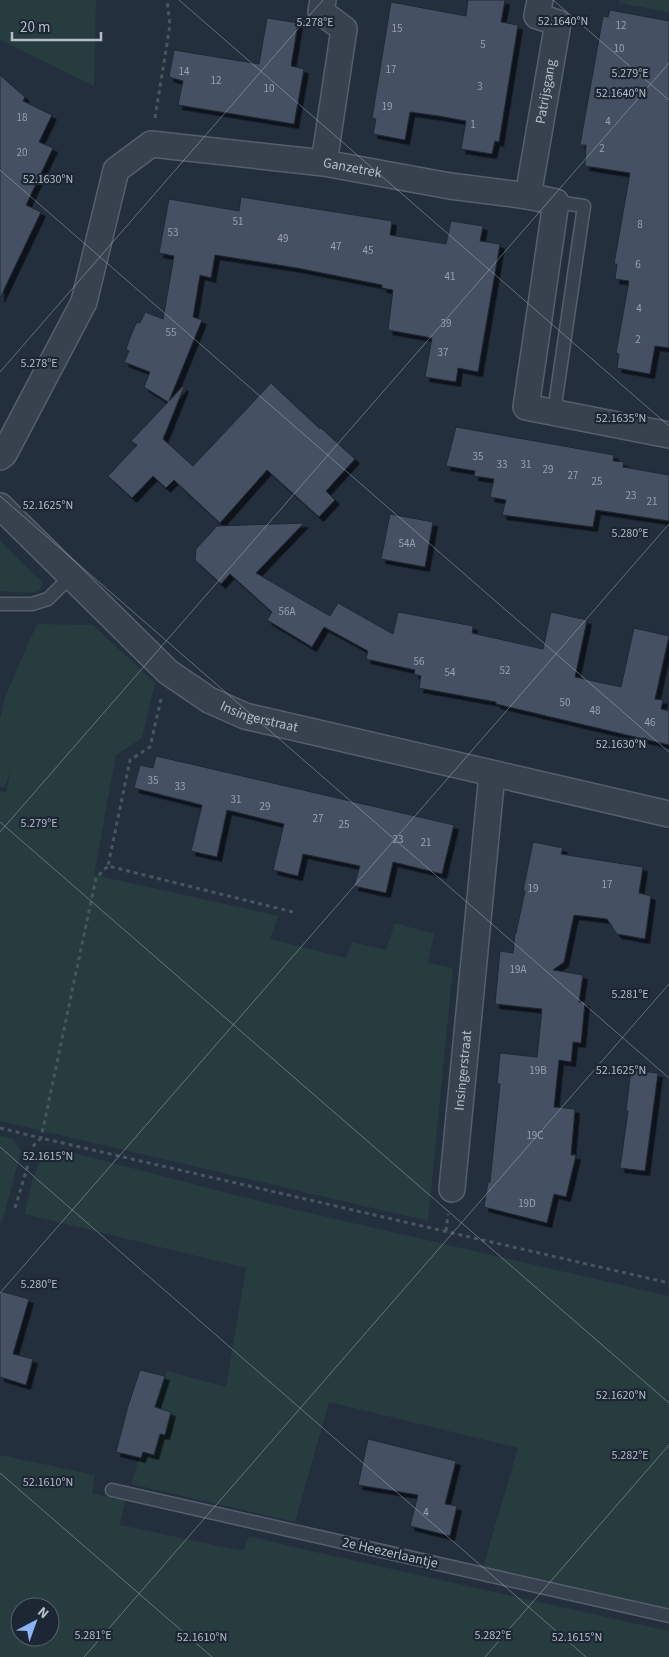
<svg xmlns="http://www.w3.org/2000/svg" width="669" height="1657" font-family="'Source Sans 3',sans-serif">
  <defs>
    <filter id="shadow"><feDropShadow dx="4.5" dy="4.5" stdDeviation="0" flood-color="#0009"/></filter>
  </defs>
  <rect width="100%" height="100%" fill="#242f3e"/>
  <g fill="#263c3f" fill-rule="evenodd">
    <polygon points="0,0 96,0 94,86 0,40"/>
    <polygon points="619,0 669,0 669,12 619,3"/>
    <polygon points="0,541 41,581 43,584 39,591 29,593 0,591"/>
    <polygon points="37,624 93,625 155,683 142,738 116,755 94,875 278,916 270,939 346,958 352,942 386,950 395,923 434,934 428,963 453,968 428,1221 0,1121 0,791 6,792 12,766 5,787 0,787 0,719 5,697"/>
    <polygon points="0,1136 12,1138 21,1151 3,1219 0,1224"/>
    <polygon points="63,1150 258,1201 669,1296 669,1608 483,1567 518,1448 329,1402 295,1522 131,1484 167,1371 226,1387 246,1268 25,1214 32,1181 42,1154"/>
    <path d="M0,1455L95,1475L92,1493L125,1501L120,1525L243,1551L249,1536L293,1547L669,1631V1657H0ZM20,1607H50V1637H20Z"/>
  </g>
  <g fill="#455162" stroke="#1f2835" filter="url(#shadow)">
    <polygon points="468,0 505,0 501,22 518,25 499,142 495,141 492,154 461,149 466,121 439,116 410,112 405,140 373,134 376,119 372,118 391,2 466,16"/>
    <polygon points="610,10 669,21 669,348 655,346 650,374 617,368 619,354 616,353 629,281 615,279 617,264 614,264 630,173 585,166 586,145 580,145 603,16 608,17"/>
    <polygon points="267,18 298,23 291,66 304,69 294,124 178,105 183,81 169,77 174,50 259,64"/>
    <polygon points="0,75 25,97 23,101 52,115 39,142 53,148 26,205 41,212 0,298"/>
    <polygon points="241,197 392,221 390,235 446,244 451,221 483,226 480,241 500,244 478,372 458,368 456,382 425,377 432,338 388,330 393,290 382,288 382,285 297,268 215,255 211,278 200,275 193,317 202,320 169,401 183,386 184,387 163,439 193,466 271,383 320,429 321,428 355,459 326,491 335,500 319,517 267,470 220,523 174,480 166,488 153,476 132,498 108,476 137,445 131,441 168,402 144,387 150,372 124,362 129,351 126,349 131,335 137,322 140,323 145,312 163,319 174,256 159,253 169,199 239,211"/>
    <polygon points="456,427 614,455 613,461 624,462 623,467 669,475 669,521 596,510 593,527 502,515 506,500 490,497 494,479 474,476 475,471 446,466"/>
    <polygon points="390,514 433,522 425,567 381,559"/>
    <polygon points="304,523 256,573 330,616 338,603 393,634 398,612 473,626 472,633 543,649 551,612 587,620 575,677 621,687 634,628 669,636 655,699 663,700 661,709 669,711 669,745 496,704 496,702 419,688 421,676 414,674 415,670 366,659 368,651 324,627 312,647 267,620 272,612 230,574 221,584 195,560 196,549 217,526"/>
    <polygon points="156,756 454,825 442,874 393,862 386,893 354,886 360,866 303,854 298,876 273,870 284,824 227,810 217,857 191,851 202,805 134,788 140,765 153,768"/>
    <polygon points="533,842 563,848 561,854 643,867 639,893 651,896 645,939 617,934 607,919 574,915 564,962 553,970 583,975 579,1002 585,1002 581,1043 573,1042 571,1062 559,1060 554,1107 575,1109 571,1155 576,1155 566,1197 554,1194 547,1223 484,1207 488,1182 490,1182 500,1084 497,1084 500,1053 537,1057 542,1009 495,1004 500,951 513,953 515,933 516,933 525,891 523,891"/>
    <polygon points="631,1070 658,1073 645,1171 620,1168 628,1111 626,1110"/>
    <polygon points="0,1291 29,1299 13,1354 33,1359 26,1385 0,1377"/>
    <polygon points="140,1370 165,1376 155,1407 171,1412 165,1435 160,1434 154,1455 143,1452 141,1458 116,1452 128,1406"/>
    <polygon points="368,1439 456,1461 445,1504 457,1506 450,1536 410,1526 418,1495 358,1485"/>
  </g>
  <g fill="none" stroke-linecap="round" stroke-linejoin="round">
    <defs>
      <g id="lane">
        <polyline points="554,412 584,206 556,202"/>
        <polyline points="0,604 32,604 48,599 71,576"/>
        <polyline points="112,1490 669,1616"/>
      </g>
      <g id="street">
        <polyline points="323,0 321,12 344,29 324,163"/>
        <path id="s1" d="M528,196L558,23L537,16L540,0"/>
        <path id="s2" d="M0,457L4,454L84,302L116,170L151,144L324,163L450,186L528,196L556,202L526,407L669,435"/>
        <path id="s3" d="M0,506L168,672L209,700L245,716L669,814"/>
        <path id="s4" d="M452,1189L492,774"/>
      </g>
    </defs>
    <use href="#lane" stroke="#565f6c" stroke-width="15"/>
    <use href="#street" stroke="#565f6c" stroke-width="28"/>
    <g stroke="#44595c" stroke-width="3" stroke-dasharray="4 4" stroke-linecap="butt">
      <polyline points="155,118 170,25 167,0"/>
      <polyline points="161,699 150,747 130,760 108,866 293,912"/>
      <polyline points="0,1128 41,1138 96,878 108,866"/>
      <polyline points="15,1208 34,1145 41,1138 669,1283"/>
      <polyline points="446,1231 448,1214"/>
    </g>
    <use href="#lane" stroke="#38414e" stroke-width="12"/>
    <use href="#street" stroke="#38414e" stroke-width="25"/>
  </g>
  <path fill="none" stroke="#b4bcc9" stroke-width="1" stroke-opacity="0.45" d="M179,0L669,426M553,0L669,100M0,170L669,752M0,372L323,0M0,496L669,1078M0,822L669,1403M0,832L669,63M0,1147L586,1657M0,1293L669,524M0,1473L212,1657M84,1657L669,984M485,1657L669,1445"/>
  <g text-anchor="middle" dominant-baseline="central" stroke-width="4.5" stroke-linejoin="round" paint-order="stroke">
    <g font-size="11" fill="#98a1af">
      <text x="621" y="25">12</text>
      <text x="397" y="28">15</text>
      <text x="483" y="44">5</text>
      <text x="619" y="48">10</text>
      <text x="391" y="69">17</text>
      <text x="184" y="71">14</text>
      <text x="216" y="80">12</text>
      <text x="480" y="86">3</text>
      <text x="269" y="88">10</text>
      <text x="387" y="106">19</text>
      <text x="22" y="117">18</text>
      <text x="608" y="121">4</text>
      <text x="473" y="124">1</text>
      <text x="602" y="148">2</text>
      <text x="22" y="152">20</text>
      <text x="238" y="221">51</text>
      <text x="640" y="224">8</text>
      <text x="173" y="232">53</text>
      <text x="283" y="238">49</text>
      <text x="336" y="246">47</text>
      <text x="368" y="250">45</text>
      <text x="638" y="264">6</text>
      <text x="450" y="276">41</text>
      <text x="639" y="308">4</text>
      <text x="446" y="323">39</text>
      <text x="171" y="332">55</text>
      <text x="638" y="339">2</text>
      <text x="443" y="352">37</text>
      <text x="478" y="456">35</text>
      <text x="502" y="464">33</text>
      <text x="526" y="464">31</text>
      <text x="548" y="469">29</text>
      <text x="573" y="475">27</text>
      <text x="597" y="481">25</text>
      <text x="631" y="495">23</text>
      <text x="652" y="501">21</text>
      <text x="407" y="543">54A</text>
      <text x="287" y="611">56A</text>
      <text x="419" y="661">56</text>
      <text x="505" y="670">52</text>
      <text x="450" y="672">54</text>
      <text x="565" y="702">50</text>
      <text x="595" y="710">48</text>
      <text x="650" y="722">46</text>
      <text x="153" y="780">35</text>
      <text x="180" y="786">33</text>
      <text x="236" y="799">31</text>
      <text x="265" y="806">29</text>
      <text x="318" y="818">27</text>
      <text x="344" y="824">25</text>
      <text x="398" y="839">23</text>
      <text x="426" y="842">21</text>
      <text x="607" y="884">17</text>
      <text x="533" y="888">19</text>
      <text x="518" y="969">19A</text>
      <text x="538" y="1070">19B</text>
      <text x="535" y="1135">19C</text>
      <text x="527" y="1203">19D</text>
      <text x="426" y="1512">4</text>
    </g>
    <g font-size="14" fill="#b4bcc9" stroke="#1d2633">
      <text stroke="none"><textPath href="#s1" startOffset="106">Patrijsgang</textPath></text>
      <text stroke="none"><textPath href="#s2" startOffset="559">Ganzetrek</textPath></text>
      <text stroke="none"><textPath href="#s3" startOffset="339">Insingerstraat</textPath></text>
      <text stroke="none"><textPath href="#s4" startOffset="119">Insingerstraat</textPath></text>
      <text transform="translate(390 1553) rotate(13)">2e Heezerlaantje</text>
    </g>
  </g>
  <g font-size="12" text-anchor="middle" fill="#b4bcc9" stroke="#1d2633" stroke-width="4.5" stroke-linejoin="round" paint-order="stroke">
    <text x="563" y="25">52.1640°N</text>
    <text x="315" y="26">5.278°E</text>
    <text x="630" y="77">5.279°E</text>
    <text x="621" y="97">52.1640°N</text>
    <text x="48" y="183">52.1630°N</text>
    <text x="39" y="367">5.278°E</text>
    <text x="621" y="422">52.1635°N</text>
    <text x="48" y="509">52.1625°N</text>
    <text x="630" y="537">5.280°E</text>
    <text x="621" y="748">52.1630°N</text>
    <text x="39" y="827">5.279°E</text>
    <text x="630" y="998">5.281°E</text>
    <text x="621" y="1074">52.1625°N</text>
    <text x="48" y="1160">52.1615°N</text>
    <text x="39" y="1288">5.280°E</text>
    <text x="621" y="1399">52.1620°N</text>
    <text x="630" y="1459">5.282°E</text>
    <text x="48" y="1486">52.1610°N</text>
    <text x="93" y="1639">5.281°E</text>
    <text x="493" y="1639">5.282°E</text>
    <text x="202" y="1641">52.1610°N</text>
    <text x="577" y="1641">52.1615°N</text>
  </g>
  <g transform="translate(35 1622) rotate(41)"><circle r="24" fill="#1d2633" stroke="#59626f"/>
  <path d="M0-4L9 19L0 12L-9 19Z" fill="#8ab4f8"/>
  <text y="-8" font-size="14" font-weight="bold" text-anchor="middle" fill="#b4bcc9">N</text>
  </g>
  <path d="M12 32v8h89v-8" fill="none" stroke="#b4bcc9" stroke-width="2.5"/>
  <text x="20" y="32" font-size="15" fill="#b4bcc9" stroke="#1d2633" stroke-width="4" paint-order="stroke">20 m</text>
</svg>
